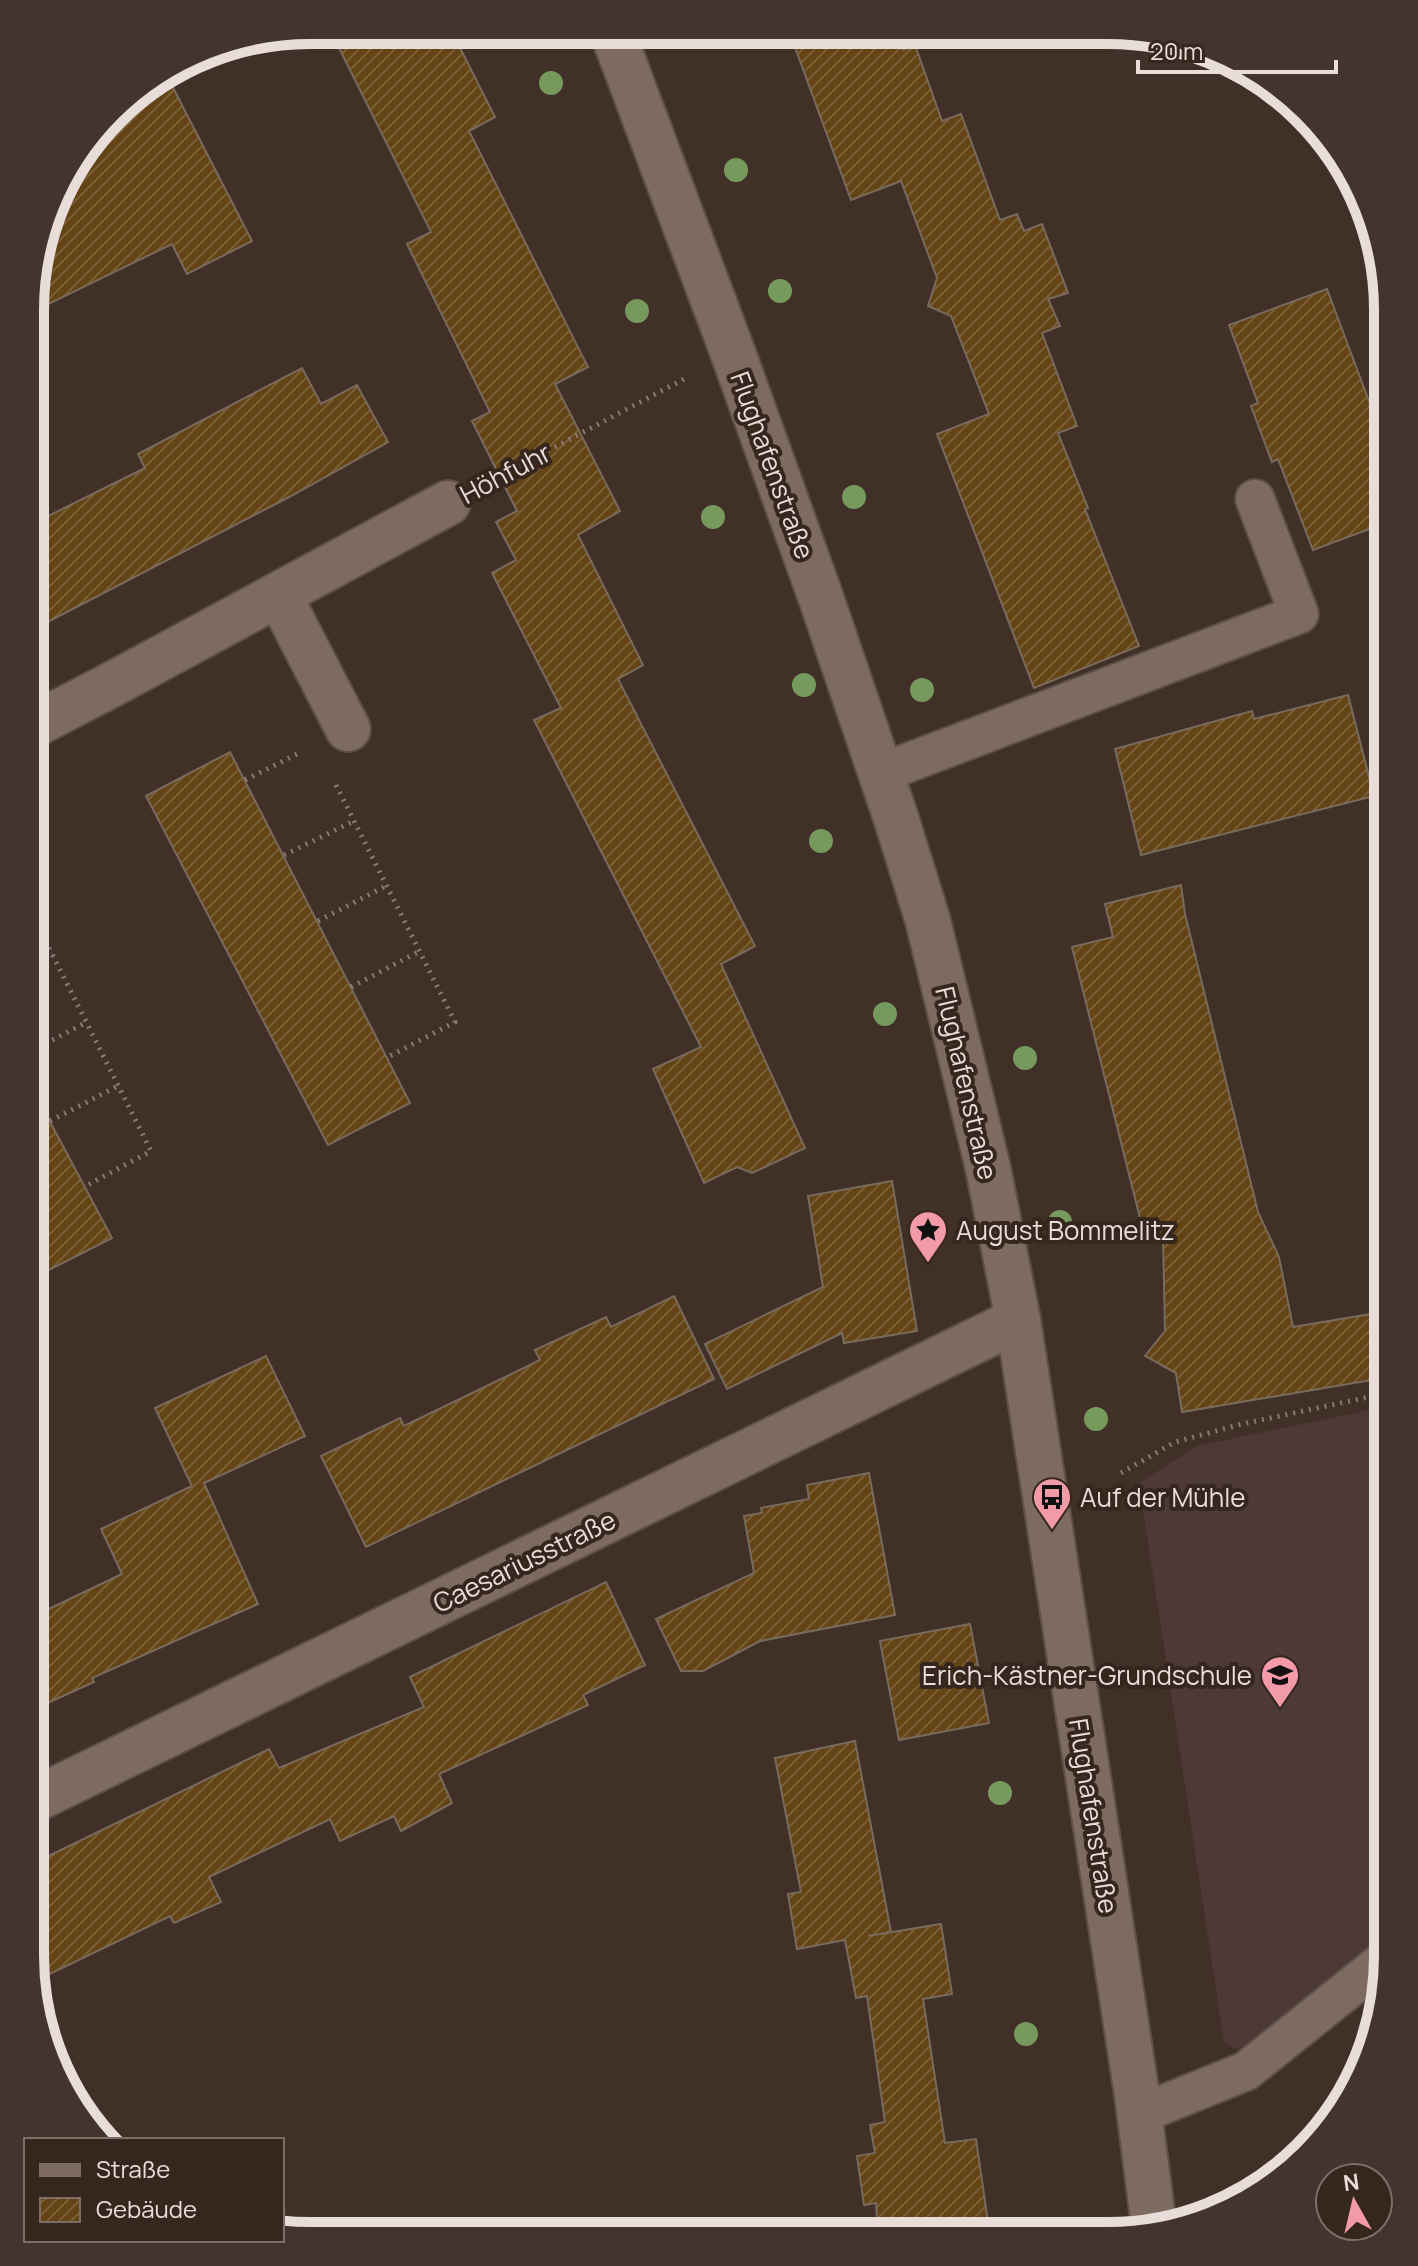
<svg xmlns="http://www.w3.org/2000/svg" width="1418" height="2266" font-family="Manrope,sans-serif">
  <defs>
    <pattern id="building-hatch" width="6" height="6" patternUnits="userSpaceOnUse" patternTransform="scale(2)"><rect width="6" height="6" fill="#644315"/><path d="M-1 1l2-2M0 6l6-6M5 7l2-2" fill="none" stroke="#7a5e36"/></pattern>
  </defs>
  <rect width="100%" height="100%" fill="#403028"/>
  <polygon fill="#4d3935" points="1388,1406 1387,1935 1263,2040 1237,2049 1224,2042 1139,1483 1197,1446"/>
  <g fill="url(#building-hatch)" stroke="#786b5c" stroke-width="2">
    <polygon points="330,30 451,30 495,117 469,131 588,367 555,384 620,511 578,535 643,665 618,679 755,946 721,964 805,1148 752,1173 737,1167 704,1183 653,1069 701,1047 534,720 561,708 492,573 516,560 496,522 517,511 472,421 490,412 407,244 431,232"/>
    <polygon points="789,31 896,32 903,50 915,45 942,121 961,114 1000,220 1017,214 1024,231 1042,224 1068,293 1048,299 1060,326 1042,333 1077,426 1058,433 1088,508 1085,509 1139,646 1034,688 937,434 989,414 951,316 928,306 937,278 901,181 851,200"/>
    <polygon points="166,74 252,241 187,274 172,244 32,312 32,274 59,186 125,100"/>
    <polygon points="1327,289 1388,452 1388,522 1313,550 1278,459 1272,462 1251,406 1258,403 1229,325"/>
    <polygon points="302,368 321,404 357,385 388,442 291,496 32,630 32,524 145,468 138,454"/>
    <polygon points="1348,695 1374,796 1141,855 1115,749 1252,711 1254,719"/>
    <polygon points="230,752 410,1103 328,1145 146,796"/>
    <polygon points="1181,885 1185,914 1258,1212 1279,1257 1293,1327 1371,1314 1378,1379 1182,1412 1176,1373 1145,1356 1165,1331 1163,1238 1146,1242 1072,947 1113,937 1105,904"/>
    <polygon points="31,1086 112,1238 31,1279"/>
    <polygon points="892,1181 917,1331 844,1343 842,1333 727,1389 705,1344 823,1287 808,1196"/>
    <polygon points="674,1296 714,1379 366,1547 321,1456 400,1418 404,1426 540,1360 535,1350 606,1317 611,1327"/>
    <polygon points="266,1356 305,1436 204,1483 258,1604 92,1678 94,1682 30,1711 30,1618 122,1574 101,1529 192,1486 155,1408"/>
    <polygon points="869,1473 895,1615 760,1641 703,1671 681,1671 656,1619 754,1573 744,1516 762,1513 761,1508 809,1499 807,1485"/>
    <polygon points="606,1582 645,1665 583,1695 588,1705 439,1774 452,1803 401,1831 394,1816 340,1841 330,1819 209,1877 221,1902 174,1923 170,1916 35,1981 30,1956 30,1865 269,1749 279,1768 424,1707 410,1677"/>
    <polygon points="970,1624 989,1723 899,1740 880,1641"/>
    <polygon points="855,1741 891,1932 868,1936 941,1924 952,1994 923,1999 945,2143 976,2139 990,2236 878,2235 876,2203 864,2205 857,2156 875,2153 870,2125 885,2122 867,1996 856,1998 845,1940 797,1949 788,1894 801,1892 775,1758"/>
  </g>
  <g fill="none" stroke-linecap="round" stroke-linejoin="round">
    <defs>
      <g id="lane">
        <polyline points="881,773 1299,614 1255,499"/>
        <polyline points="1140,2114 1246,2071 1387,1958"/>
      </g>
      <g id="street">
        <polyline points="279,595 348,729"/>
        <polyline points="32,726 111,685 448,503"/>
        <polyline points="30,1802 1018,1320"/>
      </g>
      <polyline id="secondary" points="612,31 733,353 821,598 896,818 928,921 988,1168 1018,1320 1137,2095 1154,2227"/>
    </defs>
    <use href="#lane" stroke="#5c4f48" stroke-width="42"/>
    <use href="#street" stroke="#5c4f48" stroke-width="48"/>
    <use href="#secondary" stroke="#5c4f48" stroke-width="48"/>
    <g stroke="#887b74" stroke-width="5" stroke-dasharray="2 6" stroke-linecap="butt">
      <polyline points="498,477 684,379"/>
      <polyline points="245,780 297,754"/>
      <polyline points="336,785 455,1022 388,1057"/>
      <polyline points="284,855 354,821"/>
      <polyline points="31,912 151,1151 84,1187"/>
      <polyline points="318,921 386,886"/>
      <polyline points="31,966 53,955"/>
      <polyline points="351,987 420,951"/>
      <polyline points="31,1051 87,1022"/>
      <polyline points="50,1121 118,1086"/>
      <polyline points="1121,1473 1175,1442 1242,1424 1388,1393"/>
    </g>
    <use href="#lane" stroke="#7d6b61" stroke-width="38"/>
    <use href="#street" stroke="#7d6b61" stroke-width="44"/>
    <use href="#secondary" stroke="#7d6b61" stroke-width="44"/>
  </g>
  <g fill="#769a5d">
    <circle cx="551" cy="83" r="12"/>
    <circle cx="736" cy="170" r="12"/>
    <circle cx="780" cy="291" r="12"/>
    <circle cx="637" cy="311" r="12"/>
    <circle cx="854" cy="497" r="12"/>
    <circle cx="713" cy="517" r="12"/>
    <circle cx="804" cy="685" r="12"/>
    <circle cx="922" cy="690" r="12"/>
    <circle cx="821" cy="841" r="12"/>
    <circle cx="885" cy="1014" r="12"/>
    <circle cx="1025" cy="1058" r="12"/>
    <circle cx="1060" cy="1222" r="12"/>
    <circle cx="1096" cy="1419" r="12"/>
    <circle cx="1000" cy="1793" r="12"/>
    <circle cx="1026" cy="2034" r="12"/>
  </g>
  <defs>
    <symbol id="sight-pin" viewBox="-11 -11 22 30"><path d="M0 17L-7.5 6A9.5 9.5 0 1 1 7.5 6Z" fill="#f39aa9" stroke="#35261e"/><path d="M0-6L1.8-2.2L6-1.7L2.9 1.2L3.7 5.4L0 3.3L-3.7 5.4L-2.9 1.2L-6-1.7L-1.8-2.2Z" fill="#111"/></symbol>
    <symbol id="bus-pin" viewBox="-11 -11 22 30"><path d="M0 17L-7.5 6A9.5 9.5 0 1 1 7.5 6Z" fill="#f39aa9" stroke="#35261e"/><path d="M-5-6H5V4H4V6H2V4H-2V6H-4V4H-5ZM-3.5-4V0h7V-4ZM-3.5 1.2v1.5H-2V1.2ZM2 1.2v1.5H3.5V1.2Z" fill="#111"/></symbol>
    <symbol id="school-pin" viewBox="-11 -11 22 30"><path d="M0 17L-7.5 6A9.5 9.5 0 1 1 7.5 6Z" fill="#f39aa9" stroke="#35261e"/><path d="M0-5L7-2L0 1L-7-2ZM-4 1L0 2.5L4 1V4Q0 6-4 4Z" fill="#111"/></symbol>
  </defs>
  <g fill-rule="evenodd">
    <use href="#sight-pin" x="906" y="1208" width="44" height="60"/>
    <use href="#bus-pin" x="1030" y="1475" width="44" height="60"/>
    <use href="#school-pin" x="1258" y="1653" width="44" height="60"/>
  </g>
  <g text-anchor="middle" dominant-baseline="central" stroke-width="8" stroke-linejoin="round" paint-order="stroke">
    <g font-size="26" fill="#e8ddd8" stroke="#35261e">
      <text transform="translate(773 465) rotate(70)">Flughafenstraße</text>
      <text transform="translate(505 473) rotate(-28)">Höhfuhr</text>
      <text transform="translate(967 1083) rotate(77)">Flughafenstraße</text>
      <text transform="translate(524 1561) rotate(-26)">Caesariusstraße</text>
      <text transform="translate(1094 1816) rotate(81)">Flughafenstraße</text>
    </g>
    <g font-size="26" fill="#e8ddd8" stroke="#35261e" text-anchor="start">
      <text x="956" y="1230">August Bommelitz</text>
      <text x="1080" y="1497">Auf der Mühle</text>
      <text x="1252" y="1675" text-anchor="end">Erich-Kästner-Grundschule</text>
    </g>
  </g>
  <path d="M0 0H1418V2266H0ZM310 44H1108A266 266 0 0 1 1374 310V1956A266 266 0 0 1 1108 2222H310A266 266 0 0 1 44 1956V310A266 266 0 0 1 310 44Z" fill="#43352d" fill-rule="evenodd"/>
  <path fill="none" stroke="#e8ddd8" stroke-width="10" d="M310 44H1108A266 266 0 0 1 1374 310V1956A266 266 0 0 1 1108 2222H310A266 266 0 0 1 44 1956V310A266 266 0 0 1 310 44Z"/>
  <rect x="24" y="2138" width="260" height="104" fill="#35261e" stroke="#7d6f68" stroke-width="2"/>
  <rect x="40" y="2164" width="40" height="12" fill="#7d6b61" stroke="#7d6f68" stroke-width="2"/>
  <text x="96" y="2178" font-size="24" fill="#e8ddd8">Straße</text>
  <rect x="40" y="2198" width="40" height="24" fill="url(#building-hatch)" stroke="#7d6f68" stroke-width="2"/>
  <text x="96" y="2218" font-size="24" fill="#e8ddd8">Gebäude</text>
  <g transform="translate(1354 2202) rotate(352)"><circle r="38" fill="#35261e" stroke="#7d6f68" stroke-width="2"/>
  <path d="M0-6L14 30L0 20L-14 30Z" fill="#f39aa9"/>
  <text y="-12" font-size="22" font-weight="bold" text-anchor="middle" fill="#e8ddd8">N</text>
  </g>
  <path d="M1138 60v12h198v-12" fill="none" stroke="#e8ddd8" stroke-width="4"/>
  <text x="1150" y="60" font-size="24" fill="#e8ddd8" stroke="#35261e" stroke-width="6" paint-order="stroke">20 m</text>
</svg>
